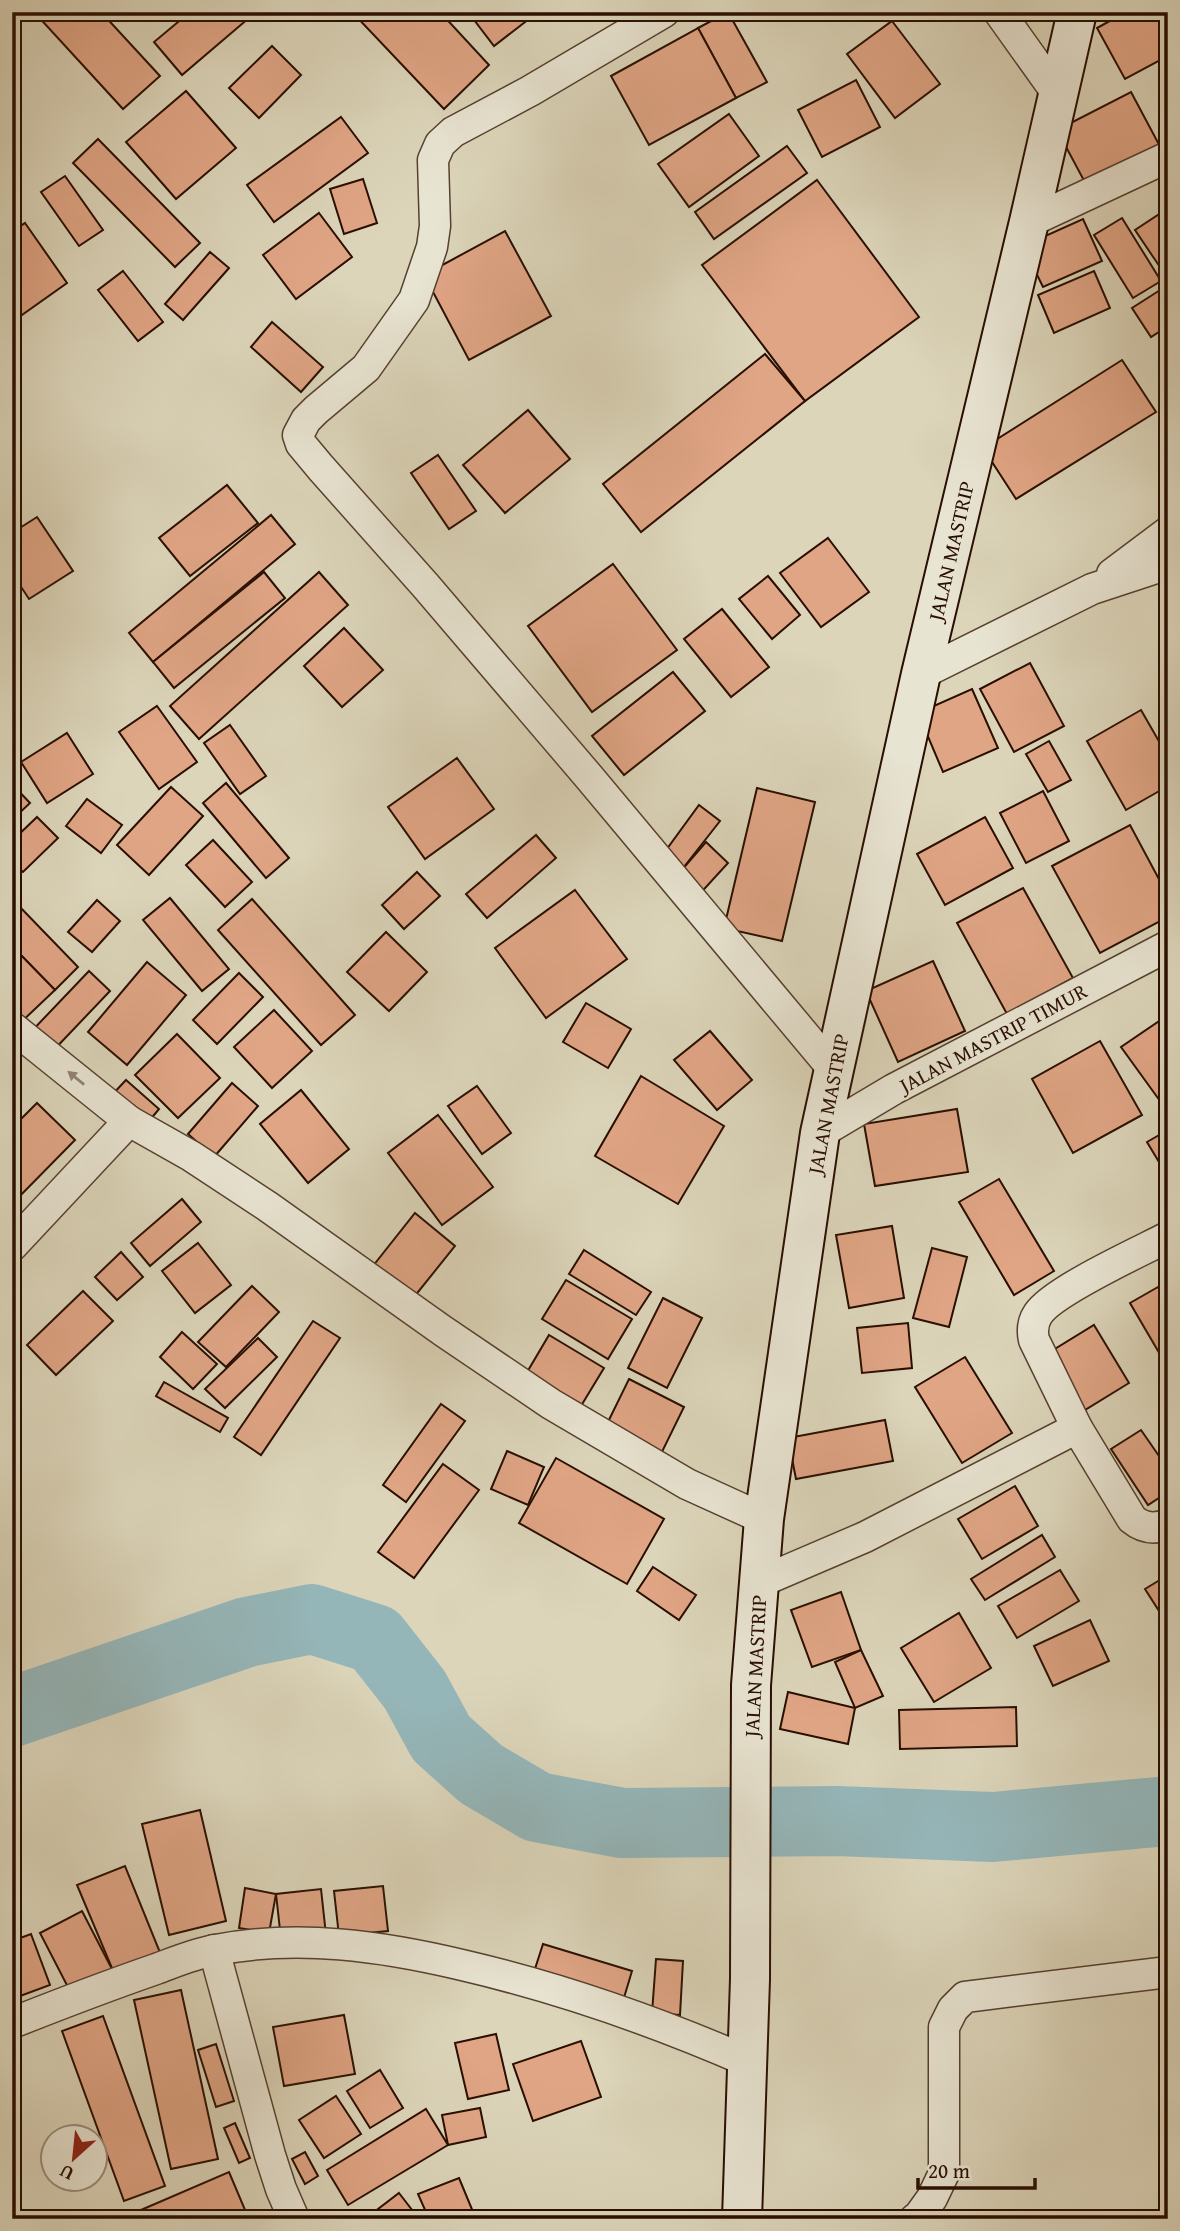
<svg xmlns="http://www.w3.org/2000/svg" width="1180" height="2231" font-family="'Gentium Book Plus',serif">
  <rect width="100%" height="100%" fill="#dcd5ba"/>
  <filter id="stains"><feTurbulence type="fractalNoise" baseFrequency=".00286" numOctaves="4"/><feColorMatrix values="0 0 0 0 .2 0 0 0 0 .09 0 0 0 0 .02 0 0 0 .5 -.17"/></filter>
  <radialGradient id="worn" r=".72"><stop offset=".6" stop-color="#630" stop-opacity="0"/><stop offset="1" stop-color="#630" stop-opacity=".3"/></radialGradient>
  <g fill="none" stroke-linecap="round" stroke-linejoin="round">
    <polyline stroke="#95b6b9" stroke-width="70" points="12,1712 247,1632 312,1619 375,1639 415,1690 441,1738 481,1774 537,1807 622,1823 837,1821 993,1827 1168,1811"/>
  </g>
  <g fill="#e0a585" stroke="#290e01" stroke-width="2">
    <polygon points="34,12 101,12 160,76 123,109"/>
    <polygon points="190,12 256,12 182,75 154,42"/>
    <polygon points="352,12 440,12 489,65 444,109"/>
    <polygon points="468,12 538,12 494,46"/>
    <polygon points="728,12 767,82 736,98 698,28"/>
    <polygon points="1126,12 1168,12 1168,56 1125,79 1097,28"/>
    <polygon points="892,21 940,84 895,118 847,54"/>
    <polygon points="698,28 736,98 649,145 611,76"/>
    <polygon points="272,46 301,75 259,118 229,88"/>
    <polygon points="856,80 880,127 822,157 798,110"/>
    <polygon points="186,91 236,148 176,199 126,142"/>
    <polygon points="1131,92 1163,152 1089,190 1057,130"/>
    <polygon points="729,114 759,156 689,207 658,164"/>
    <polygon points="341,117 368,153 274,222 247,185"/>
    <polygon points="98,139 200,243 175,267 73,163"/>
    <polygon points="787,146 807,173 714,239 695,212"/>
    <polygon points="65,176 103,230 79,246 41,192"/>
    <polygon points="363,179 377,223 344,234 330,189"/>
    <polygon points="817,180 919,317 805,401 702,265"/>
    <polygon points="1164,211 1168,217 1166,276 1135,230"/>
    <polygon points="319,213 352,257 296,299 263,255"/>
    <polygon points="1122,218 1161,281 1133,298 1094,235"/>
    <polygon points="1083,219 1102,261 1043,287 1023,246"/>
    <polygon points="25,223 67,283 12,322 12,232"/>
    <polygon points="505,231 551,316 469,360 424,275"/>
    <polygon points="210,252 229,268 183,320 165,304"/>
    <polygon points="123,271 163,322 138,341 98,290"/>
    <polygon points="1094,271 1110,308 1054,333 1038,295"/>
    <polygon points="1168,285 1168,326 1151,337 1132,308"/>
    <polygon points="272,322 323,367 301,392 251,347"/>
    <polygon points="765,354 805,401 641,532 603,484"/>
    <polygon points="1122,360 1156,412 1016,499 983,448"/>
    <polygon points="528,410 570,459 505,513 463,465"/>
    <polygon points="438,455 476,511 449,529 411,473"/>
    <polygon points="227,485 258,523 190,576 159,538"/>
    <polygon points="271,515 295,544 153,662 129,633"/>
    <polygon points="37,517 73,571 29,599 12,573 12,533"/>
    <polygon points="828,538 869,592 821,627 780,573"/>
    <polygon points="613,564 677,650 592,712 528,626"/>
    <polygon points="264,572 285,598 174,688 153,662"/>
    <polygon points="319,572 348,605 199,739 170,706"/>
    <polygon points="768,576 800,615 772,639 739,599"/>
    <polygon points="722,609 769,667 731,697 684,639"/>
    <polygon points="344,628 383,670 342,707 304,666"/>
    <polygon points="1030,663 1064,726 1014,752 980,689"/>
    <polygon points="673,672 705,711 624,775 592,736"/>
    <polygon points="972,689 998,748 943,772 918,713"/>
    <polygon points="157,706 197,762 159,789 119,732"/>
    <polygon points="1141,710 1168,757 1168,786 1126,810 1087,741"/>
    <polygon points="230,725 266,776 240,794 204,743"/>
    <polygon points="67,733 93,774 47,803 21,762"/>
    <polygon points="1049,741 1071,780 1048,792 1026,754"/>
    <polygon points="457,758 494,809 425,859 388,807"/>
    <polygon points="226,783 289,858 266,878 203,803"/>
    <polygon points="12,784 30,803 12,820"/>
    <polygon points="171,787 203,816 149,875 117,845"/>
    <polygon points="757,788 815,802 782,941 724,928"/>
    <polygon points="1043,791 1069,841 1026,863 1000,813"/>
    <polygon points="87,799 122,825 101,853 66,826"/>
    <polygon points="699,805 720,821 680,872 664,853"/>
    <polygon points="37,817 58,838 23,872 12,862 12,841"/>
    <polygon points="985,817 1013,868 945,905 917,854"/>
    <polygon points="1130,825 1168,896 1168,917 1100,953 1052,866"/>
    <polygon points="536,835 556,858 487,918 466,894"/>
    <polygon points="213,840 252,882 225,907 186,865"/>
    <polygon points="706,842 728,863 697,897 680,872"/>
    <polygon points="417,872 440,896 404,929 382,905"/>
    <polygon points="1023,888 1073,978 1007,1014 957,923"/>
    <polygon points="575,890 627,959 546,1018 495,948"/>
    <polygon points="170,898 229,969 202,991 143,920"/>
    <polygon points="252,899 355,1015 321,1045 218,930"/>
    <polygon points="97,900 120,921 92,952 68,932"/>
    <polygon points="18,905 78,967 55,990 12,946 12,911"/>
    <polygon points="386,932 427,972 389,1011 347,972"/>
    <polygon points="12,946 55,990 17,1026 12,1021"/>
    <polygon points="933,961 965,1031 898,1062 866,991"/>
    <polygon points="147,962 186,995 127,1065 88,1032"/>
    <polygon points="89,971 110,991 49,1055 27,1036"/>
    <polygon points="239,973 263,997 217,1044 193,1020"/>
    <polygon points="586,1003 631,1029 608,1068 563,1042"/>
    <polygon points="274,1010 312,1051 272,1088 234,1047"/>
    <polygon points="1168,1015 1168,1112 1121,1047"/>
    <polygon points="710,1031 752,1080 717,1110 674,1060"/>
    <polygon points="177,1034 220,1078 178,1118 135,1075"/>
    <polygon points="1100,1041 1142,1115 1073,1153 1032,1079"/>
    <polygon points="641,1076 724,1126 678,1204 595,1156"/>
    <polygon points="126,1080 159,1109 144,1127 110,1097"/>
    <polygon points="232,1083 258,1106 214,1157 188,1134"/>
    <polygon points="477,1086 511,1133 482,1154 448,1106"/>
    <polygon points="301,1090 349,1149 308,1183 260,1124"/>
    <polygon points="37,1103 75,1140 12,1204 12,1128"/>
    <polygon points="957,1109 968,1172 875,1186 864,1124"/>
    <polygon points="438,1115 493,1187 442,1225 388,1153"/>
    <polygon points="1168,1130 1168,1177 1147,1142"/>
    <polygon points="999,1179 1054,1271 1014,1295 959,1202"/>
    <polygon points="182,1199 201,1222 150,1266 131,1243"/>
    <polygon points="415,1213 455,1246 410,1302 369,1271"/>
    <polygon points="892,1226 904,1298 849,1308 836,1235"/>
    <polygon points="198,1243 231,1285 195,1313 162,1271"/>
    <polygon points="932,1248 967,1257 949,1327 913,1318"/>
    <polygon points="584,1250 651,1292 636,1315 569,1274"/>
    <polygon points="121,1252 143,1277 117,1300 95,1277"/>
    <polygon points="566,1280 632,1319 608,1359 542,1319"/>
    <polygon points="252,1286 279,1312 226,1367 198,1342"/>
    <polygon points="1158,1287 1168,1303 1168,1368 1130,1303"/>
    <polygon points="83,1291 113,1321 56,1375 27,1345"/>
    <polygon points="663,1298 702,1318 667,1388 628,1368"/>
    <polygon points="313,1321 340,1338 261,1455 234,1437"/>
    <polygon points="908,1323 912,1368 862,1373 857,1328"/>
    <polygon points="1094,1325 1129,1383 1080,1413 1045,1355"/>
    <polygon points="182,1332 217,1364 193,1389 160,1357"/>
    <polygon points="549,1335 604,1368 581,1406 526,1374"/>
    <polygon points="258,1338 277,1357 225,1408 205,1389"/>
    <polygon points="965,1357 1012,1433 962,1463 915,1387"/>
    <polygon points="629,1379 684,1407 658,1460 603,1432"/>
    <polygon points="164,1382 228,1418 220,1432 156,1396"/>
    <polygon points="441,1404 465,1421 406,1502 383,1485"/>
    <polygon points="885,1420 893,1461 796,1479 788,1438"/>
    <polygon points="1141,1430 1168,1469 1168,1492 1148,1505 1111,1449"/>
    <polygon points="507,1451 544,1467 528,1505 491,1489"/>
    <polygon points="556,1458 664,1519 627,1584 519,1523"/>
    <polygon points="443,1464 479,1490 414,1578 378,1552"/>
    <polygon points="1015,1486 1038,1526 982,1559 958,1519"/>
    <polygon points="1042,1535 1055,1557 985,1600 971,1579"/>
    <polygon points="653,1567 696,1595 679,1620 637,1591"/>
    <polygon points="1060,1570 1079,1601 1017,1638 998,1606"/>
    <polygon points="1168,1575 1168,1625 1145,1589"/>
    <polygon points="841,1592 861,1650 812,1667 791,1610"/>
    <polygon points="959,1613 991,1668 934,1702 901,1648"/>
    <polygon points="1090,1620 1109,1661 1053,1686 1034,1646"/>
    <polygon points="861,1650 883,1696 855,1708 835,1662"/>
    <polygon points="788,1692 855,1708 848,1744 780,1729"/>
    <polygon points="1016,1707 1017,1746 900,1749 899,1710"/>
    <polygon points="200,1810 226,1921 169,1935 142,1824"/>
    <polygon points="125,1866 161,1955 114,1973 77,1885"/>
    <polygon points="383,1886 388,1931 339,1936 334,1891"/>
    <polygon points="245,1888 276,1894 269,1933 239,1928"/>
    <polygon points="321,1889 326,1935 281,1939 276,1894"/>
    <polygon points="82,1911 114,1973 72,1995 40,1933"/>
    <polygon points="31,1934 50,1985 12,1999 12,1941"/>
    <polygon points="543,1944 632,1971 623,2001 533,1975"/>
    <polygon points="656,1959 683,1961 680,2015 652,2013"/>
    <polygon points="181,1990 218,2159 171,2169 134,2000"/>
    <polygon points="344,2015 355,2074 284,2086 273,2027"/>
    <polygon points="103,2016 165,2186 124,2201 62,2031"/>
    <polygon points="496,2034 509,2090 468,2099 455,2043"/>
    <polygon points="581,2041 601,2097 533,2121 513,2064"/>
    <polygon points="216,2044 234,2101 216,2107 198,2050"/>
    <polygon points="380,2070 403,2108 370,2128 347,2091"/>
    <polygon points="336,2096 361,2134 324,2158 299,2120"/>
    <polygon points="480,2108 486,2137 448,2145 442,2115"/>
    <polygon points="426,2109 448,2145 348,2205 327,2170"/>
    <polygon points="235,2123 250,2158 239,2163 224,2128"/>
    <polygon points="305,2152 318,2176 305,2184 292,2159"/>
    <polygon points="229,2172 248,2217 244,2219 120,2219"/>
    <polygon points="459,2178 476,2219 429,2219 418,2194"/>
    <polygon points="399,2193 419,2219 365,2219"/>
  </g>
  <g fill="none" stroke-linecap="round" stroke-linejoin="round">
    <defs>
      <g id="street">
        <polyline points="664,12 530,91 453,132 440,144 433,160 435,226 432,247 414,300 366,368 316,410 306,420 298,435 301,444 321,468 425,585 589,777 833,1069"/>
        <polyline points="999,12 1059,96"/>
        <polyline points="1029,222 1168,157"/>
        <polyline points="1112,574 1168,532"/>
        <polyline points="921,674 1092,589 1168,564"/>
        <polyline points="12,1027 129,1121 191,1156 267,1206 443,1331 551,1404 687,1484 764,1519"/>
        <polyline points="820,1133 894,1089 1168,946"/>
        <path d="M1168,1237C1139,1252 1053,1291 1038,1314C1032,1323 1032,1331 1034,1340L1077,1428L1132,1519C1143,1528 1154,1530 1168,1524"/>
        <polyline points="12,1246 129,1121"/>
        <polyline points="760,1582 865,1537 1077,1428"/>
        <polyline points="214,1950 270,2155 281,2189 294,2219"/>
        <path d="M12,2023C60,2004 107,1986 156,1969C175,1962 196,1953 216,1950C298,1934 382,1946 462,1965C561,1988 655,2021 747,2061"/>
        <polyline points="915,2219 919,2216 932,2198 944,2173 944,2027 953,2009 965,1997 1168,1972"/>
      </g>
      <polyline id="secondary" points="742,2219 750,1979 751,1685 764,1519 820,1133 921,674 1029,222 1077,12"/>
    </defs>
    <use href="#street" stroke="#56402f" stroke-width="33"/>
    <use href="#secondary" stroke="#290e01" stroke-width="42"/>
    <use href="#street" stroke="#e8e4d2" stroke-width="30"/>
    <use href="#secondary" stroke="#e8e4d2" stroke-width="38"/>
  </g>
  <defs><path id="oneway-solid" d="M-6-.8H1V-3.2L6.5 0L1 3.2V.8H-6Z" transform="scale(1.75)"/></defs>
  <use fill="#928474" href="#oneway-solid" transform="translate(76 1078) rotate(-141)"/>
  <g text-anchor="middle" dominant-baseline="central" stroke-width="5" stroke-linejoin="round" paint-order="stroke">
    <g font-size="21" fill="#290e01" stroke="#e8e4d2">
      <text transform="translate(951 551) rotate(-77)">JALAN MASTRIP</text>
      <text transform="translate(993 1038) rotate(-28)">JALAN MASTRIP TIMUR</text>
      <text transform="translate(828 1104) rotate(-79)">JALAN MASTRIP</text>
      <text transform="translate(755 1666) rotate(-87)">JALAN MASTRIP</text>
    </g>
  </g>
  <rect width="1180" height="2231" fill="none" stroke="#dcd5ba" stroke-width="42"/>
  <rect x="14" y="14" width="1152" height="2203" fill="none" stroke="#290e01" stroke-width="3.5"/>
  <rect x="21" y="21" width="1138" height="2189" fill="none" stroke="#290e01" stroke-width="2"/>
  <g transform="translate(74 2158) rotate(207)"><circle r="33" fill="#e8e4d2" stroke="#9c8e7e" stroke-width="2"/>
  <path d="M0-5L12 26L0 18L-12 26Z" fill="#8f2418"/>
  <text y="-10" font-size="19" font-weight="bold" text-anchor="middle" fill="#290e01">U</text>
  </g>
  <path d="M918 2178v10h117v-10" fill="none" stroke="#290e01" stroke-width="3.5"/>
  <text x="928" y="2178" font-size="21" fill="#290e01" stroke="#e8e4d2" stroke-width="5" paint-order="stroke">20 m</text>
  <rect width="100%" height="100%" filter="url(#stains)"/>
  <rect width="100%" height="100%" fill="url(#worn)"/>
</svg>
